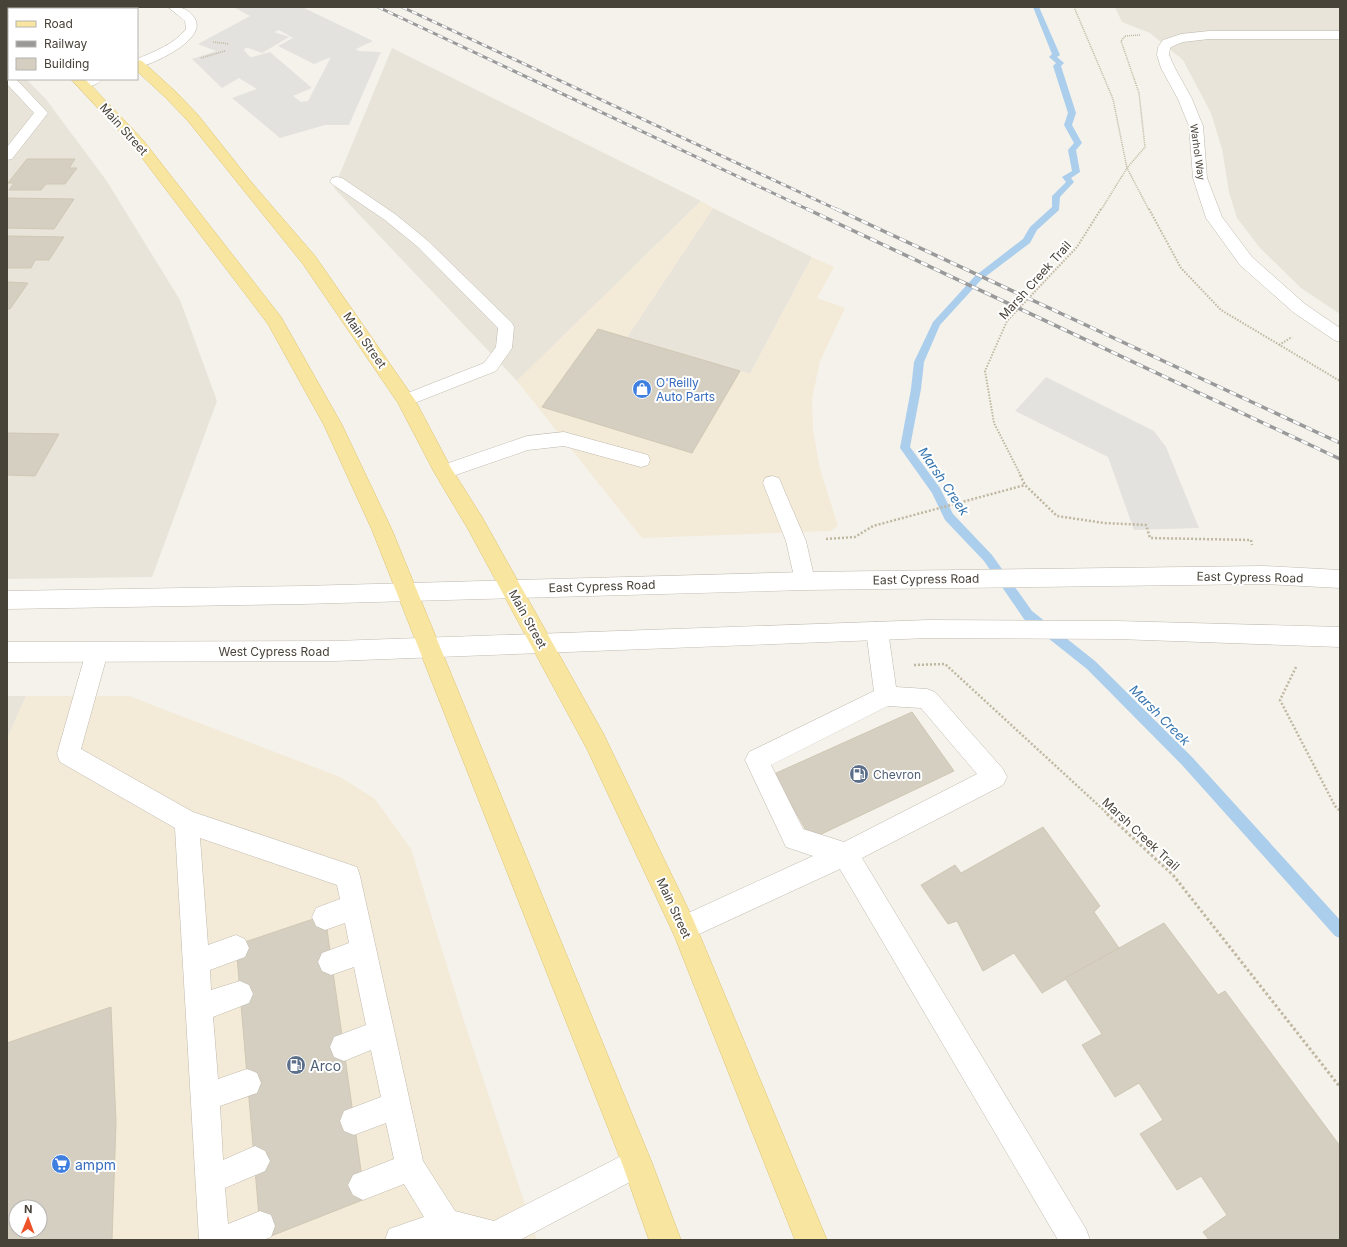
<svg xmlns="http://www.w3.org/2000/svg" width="1347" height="1247" font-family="Inter,sans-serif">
  <rect width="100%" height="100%" fill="#f4f2eb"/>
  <g fill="#e8e4d9">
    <polygon points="1115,7 1340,7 1340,314 1301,288 1260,248 1237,218 1229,192 1222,149 1211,113 1183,60 1150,33 1122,22"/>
    <polygon points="392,48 701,201 517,381 334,188"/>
    <polygon points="7,59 9,61 9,79 26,79 45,98 106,180 180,300 217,401 152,577 7,579"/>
    <polygon points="713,208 812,257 750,374 627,337"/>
    <polygon points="7,696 26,696 7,739"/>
  </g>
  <g fill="#f4ead8" fill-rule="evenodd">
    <polygon points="701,201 713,208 627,337 750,374 812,257 834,267 817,298 845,308 820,361 812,399 813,430 820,469 838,526 830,531 642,538 517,381"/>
    <path d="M26,696H129L340,777L375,799L411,849L463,1018L537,1240H7V739ZM16,1207H40V1231H16Z"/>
  </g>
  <g fill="#e3e2df" fill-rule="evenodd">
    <path d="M233,7H302L373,41L356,49L358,51L381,52L349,125H325L280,138L232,98L257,89L239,78L222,88L192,59L216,51L198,44L250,16ZM279,30L293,38L278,46L314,64L331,57L308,101L301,102L293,96L312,88L270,52L252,57H250L244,50L245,48H248L262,53L289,37L274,32Z"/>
    <polygon points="1046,377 1154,431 1166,447 1199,528 1134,530 1108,457 1015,411"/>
  </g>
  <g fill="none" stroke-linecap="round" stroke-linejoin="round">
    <polygon fill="#abceed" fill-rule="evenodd" points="1033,7 1039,7 1060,55 1057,57 1064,63 1061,66 1076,113 1072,125 1082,143 1076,150 1080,172 1071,178 1074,182 1060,197 1059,210 1037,230 1030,243 981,280 940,325 924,362 921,389 910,447 940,488 953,514 992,555 1032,611 1095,661 1192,757 1340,920 1340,938 1335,936 1182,765 1087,669 1024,619 984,561 945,520 932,493 900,448 911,389 914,362 933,322 975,276 1023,239 1030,227 1052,207 1052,196 1066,182 1062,177 1072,171 1068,150 1074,143 1064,125 1068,113 1053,66 1056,63 1049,57 1052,54"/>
  </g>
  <g fill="#d5cfc1" stroke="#d0c7b4" fill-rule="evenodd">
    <polygon points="27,159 75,159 69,168 77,168 65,184 46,184 41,190 9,190 14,183 8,183"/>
    <polygon points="7,198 74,199 54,229 7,228"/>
    <polygon points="7,236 64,237 49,260 35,260 31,268 7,268"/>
    <polygon points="7,282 28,283 10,309 7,309"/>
    <polygon points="598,329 740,371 692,453 542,407"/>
    <polygon points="7,433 59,434 35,476 7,475"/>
    <polygon points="912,712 954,771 811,839 774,774"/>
    <polygon points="1043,827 1100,906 1094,912 1119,948 1042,993 1014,953 983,971 957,921 948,924 921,885 955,865 961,873"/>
    <polygon points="325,915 365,1199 261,1240 236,945"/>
    <polygon points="1164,923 1218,995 1225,991 1340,1146 1340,1240 1209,1240 1203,1232 1227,1215 1201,1176 1177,1190 1140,1134 1163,1120 1139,1083 1115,1097 1082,1045 1102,1034 1065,978"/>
    <path d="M111,1007L116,1122L112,1240H7V1043ZM16,1207H40V1231H16Z"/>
  </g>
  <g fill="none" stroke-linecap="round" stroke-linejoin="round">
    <defs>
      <g id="service">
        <path d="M168,7C179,7 186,7 193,16C212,38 153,64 137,68V59C153,52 175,44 186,29L185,21Z"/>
        <polygon points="9,75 9,79 16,79 48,113 12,159 7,160 7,147 34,113 7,84 7,76"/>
        <path d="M84,79H102C98,85 86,89 78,87L77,84L78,81Z"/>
        <polygon points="337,177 342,178 395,214 428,241 512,323 514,327 512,348 496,371 412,404 406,406 400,404 397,400 400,396 484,363 496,347 498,328 418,247 385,220 332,184 330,181 332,178"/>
        <polygon points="564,432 648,455 650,460 648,465 641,467 564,446 528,450 444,479 437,477 435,472 437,467 527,436"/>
        <polygon points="772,476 779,478 781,483 806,541 815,581 812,587 805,589 798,587 795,581 786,541 763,483 765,478"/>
        <path d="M877,622L884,625L888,631L896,687L927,689L935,692L1003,769L1007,777L1003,785L862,858L1086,1229L1090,1240H1058L840,869L684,941L675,937L671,928L675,919L813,856L786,847L745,760L749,752L874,691L866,631L870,625ZM888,706L921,708L977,774L844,842L803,829L771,765Z"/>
        <polygon points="97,643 105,645 108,652 81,749 193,812 357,867 360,876 423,1161 455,1211 494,1221 637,1148 647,1153 652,1163 647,1173 520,1240 385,1240 389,1229 424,1217 404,1184 363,1200 353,1195 348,1185 353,1175 394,1159 386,1123 354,1135 344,1131 340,1121 344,1111 381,1097 371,1050 344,1061 334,1057 330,1047 334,1037 366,1025 354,967 331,975 322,971 318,962 322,953 349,943 345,923 325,930 316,926 312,917 316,908 340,899 337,885 200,838 208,945 236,935 245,939 249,948 245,957 210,970 211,990 240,981 249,985 253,994 249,1003 213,1017 218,1079 247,1069 257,1073 261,1083 257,1093 220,1106 223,1160 255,1146 265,1151 270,1161 265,1171 225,1188 228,1224 260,1211 271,1215 275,1226 271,1237 263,1240 199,1240 175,828 60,762 57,754 86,652 89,645"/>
      </g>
      <polygon id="minor" points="1209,31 1340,31 1340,39 1209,39 1183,42 1173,46 1170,48 1169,55 1175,68 1192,99 1203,126 1207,178 1222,217 1252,257 1305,304 1340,328 1340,342 1334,340 1293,312 1240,265 1206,218 1193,178 1189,126 1178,99 1161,68 1157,55 1158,47 1163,40 1181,34"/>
      <g id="tertiary">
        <polygon points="1264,566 1340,570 1340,588 1264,584 805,590 303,604 7,609 7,591 303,586 805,572"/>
        <polygon points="929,620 1117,621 1340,627 1340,647 1117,639 929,638 335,661 7,662 7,642 335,641"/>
      </g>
      <g id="primary">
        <polygon points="63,7 76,7 77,9 64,9"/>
        <polygon points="7,8 10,9 9,18 7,17"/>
        <polygon points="137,60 142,61 176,92 198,115 252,183 315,256 415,400 451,468 482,517 603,733 693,919 827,1240 795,1240 674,935 587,749 468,529 434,472 398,403 303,264 188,121 166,98 137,71"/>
        <polygon points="71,79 85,79 143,140 281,317 342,425 392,530 652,1163 681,1240 649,1240 622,1163 372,530 324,425 268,324 133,146"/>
      </g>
    </defs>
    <use href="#service" stroke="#c0baae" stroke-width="1"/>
    <use href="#minor" stroke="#c0baae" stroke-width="1"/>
    <use href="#tertiary" stroke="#c0baae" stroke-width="1"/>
    <use href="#primary" stroke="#ddc370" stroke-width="1"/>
    <g stroke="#c0b7a0" stroke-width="1.5" stroke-dasharray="1 1" stroke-linecap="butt">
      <polyline points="1074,7 1113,99 1127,168 1101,210"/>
      <polyline points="1140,35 1125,36 1121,41 1139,93 1145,147 1127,168 1149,210"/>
      <polyline points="213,42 229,44"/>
      <polyline points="201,58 225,51"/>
    </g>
    <g stroke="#c0b7a0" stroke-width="2" stroke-dasharray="1.5 1.5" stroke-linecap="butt">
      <polyline points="1149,209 1181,268 1221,310 1340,381"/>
      <polyline points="1279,345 1292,337"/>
      <polyline points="1021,476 994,423 985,371 1007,321 1077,247 1101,209"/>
    </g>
    <g stroke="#c0b7a0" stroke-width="2.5" stroke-dasharray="2 2" stroke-linecap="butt">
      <polyline points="1020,475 1025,485 1057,516 1104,523 1146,525 1150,538 1251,540 1252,545"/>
      <polyline points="826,539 855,537 873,526 1025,485"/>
      <polyline points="914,665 945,664 1109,815"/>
      <polyline points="1296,667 1280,700 1335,806 1340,811"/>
    </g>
    <polyline stroke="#c0b7a0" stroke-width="3" stroke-dasharray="2.5 2.5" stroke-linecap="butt" points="1107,814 1173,875 1340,1087"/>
    <use href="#service" fill="#fff" fill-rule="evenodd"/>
    <use href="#minor" fill="#fff" fill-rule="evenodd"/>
    <use href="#tertiary" fill="#fff" fill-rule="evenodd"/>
    <use href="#primary" fill="#f8e5a0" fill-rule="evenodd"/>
    <defs>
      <g id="rail-far1">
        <polyline points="378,7 809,210"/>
        <polyline points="402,7 838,210"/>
      </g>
      <g id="rail">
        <polyline points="807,209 1340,459"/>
        <polyline points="836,209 1340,443"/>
      </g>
    </defs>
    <use href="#rail-far1" stroke="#999" stroke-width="3"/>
    <use href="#rail" stroke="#999" stroke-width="3.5"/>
    <use href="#rail-far1" stroke="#fff" stroke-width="2" stroke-dasharray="5.5" stroke-linecap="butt"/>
    <use href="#rail" stroke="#fff" stroke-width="2.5" stroke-dasharray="7" stroke-linecap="butt"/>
  </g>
  <defs>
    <symbol id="shop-disc" viewBox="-11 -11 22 22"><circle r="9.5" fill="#3f7fe0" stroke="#fff"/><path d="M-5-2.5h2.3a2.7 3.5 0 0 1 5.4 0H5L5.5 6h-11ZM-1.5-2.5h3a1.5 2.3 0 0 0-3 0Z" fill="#fff"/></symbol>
    <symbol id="fuel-disc" viewBox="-11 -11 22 22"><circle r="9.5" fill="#5c6f8a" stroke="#fff"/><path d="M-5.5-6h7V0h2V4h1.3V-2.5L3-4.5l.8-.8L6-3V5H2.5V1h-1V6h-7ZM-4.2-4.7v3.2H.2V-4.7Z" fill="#fff"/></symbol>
    <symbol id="supermarket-disc" viewBox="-11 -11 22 22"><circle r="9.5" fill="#3f7fe0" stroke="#fff"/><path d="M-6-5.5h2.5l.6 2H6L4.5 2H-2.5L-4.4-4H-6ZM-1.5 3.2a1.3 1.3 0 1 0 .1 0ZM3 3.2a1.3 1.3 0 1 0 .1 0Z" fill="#fff"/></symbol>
  </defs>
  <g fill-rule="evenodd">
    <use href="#shop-disc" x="631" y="378" width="22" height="22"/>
    <use href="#fuel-disc" x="848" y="763" width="22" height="22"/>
    <use href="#fuel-disc" x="285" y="1054" width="22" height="22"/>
    <use href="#supermarket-disc" x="50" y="1153" width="22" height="22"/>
  </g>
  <g text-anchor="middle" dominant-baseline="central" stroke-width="4" stroke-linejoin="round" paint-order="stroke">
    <g font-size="10" fill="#484339" stroke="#fff">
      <text transform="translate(1198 152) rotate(82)">Warhol Way</text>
    </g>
    <g font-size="12" fill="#484339" stroke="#fff">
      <text transform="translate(124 129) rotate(48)">Main Street</text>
      <text transform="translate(1035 280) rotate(-48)">Marsh Creek Trail</text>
      <text transform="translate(365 340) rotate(55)">Main Street</text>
      <text transform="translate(1250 577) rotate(1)">East Cypress Road</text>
      <text transform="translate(926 579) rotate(-1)">East Cypress Road</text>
      <text transform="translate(602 586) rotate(-2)">East Cypress Road</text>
      <text transform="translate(528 619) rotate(61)">Main Street</text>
      <text x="274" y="651">West Cypress Road</text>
      <text transform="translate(1141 834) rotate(43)">Marsh Creek Trail</text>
      <text transform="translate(674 908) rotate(65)">Main Street</text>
    </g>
    <g font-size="12" fill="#366cbe" stroke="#fff" text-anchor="start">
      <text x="656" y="382">O'Reilly<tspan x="656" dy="14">Auto Parts</tspan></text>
    </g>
    <g font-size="12" fill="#4e5e75" stroke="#fff" text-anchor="start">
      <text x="873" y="774">Chevron</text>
    </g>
    <g font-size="13" font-style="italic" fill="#3775af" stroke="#fff">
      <text transform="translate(944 481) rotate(56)">Marsh Creek</text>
      <text transform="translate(1160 715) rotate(45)">Marsh Creek</text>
    </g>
    <g font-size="14" fill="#4e5e75" stroke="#fff" text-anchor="start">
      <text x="310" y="1065">Arco</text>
    </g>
    <g font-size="14" fill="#366cbe" stroke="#fff" text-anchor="start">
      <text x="75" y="1164">ampm</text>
    </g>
  </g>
  <rect width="1347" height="1247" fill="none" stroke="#484339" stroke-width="16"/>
  <rect x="8" y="8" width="130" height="72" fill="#ffffff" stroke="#b6b4b0"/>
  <rect x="16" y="21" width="20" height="6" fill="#f8e5a0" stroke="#b6b4b0"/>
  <text x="44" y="28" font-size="12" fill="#484339">Road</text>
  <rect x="16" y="41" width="20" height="6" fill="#999999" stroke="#b6b4b0"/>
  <text x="44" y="48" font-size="12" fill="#484339">Railway</text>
  <rect x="16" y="58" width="20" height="12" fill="#d5cfc1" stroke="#b6b4b0"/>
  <text x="44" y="68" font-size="12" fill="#484339">Building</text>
  <g transform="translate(28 1219) rotate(1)"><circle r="19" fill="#ffffff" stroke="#b6b4b0"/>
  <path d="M0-3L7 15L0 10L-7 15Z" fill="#ed5229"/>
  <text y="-6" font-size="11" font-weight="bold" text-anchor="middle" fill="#484339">N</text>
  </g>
</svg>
